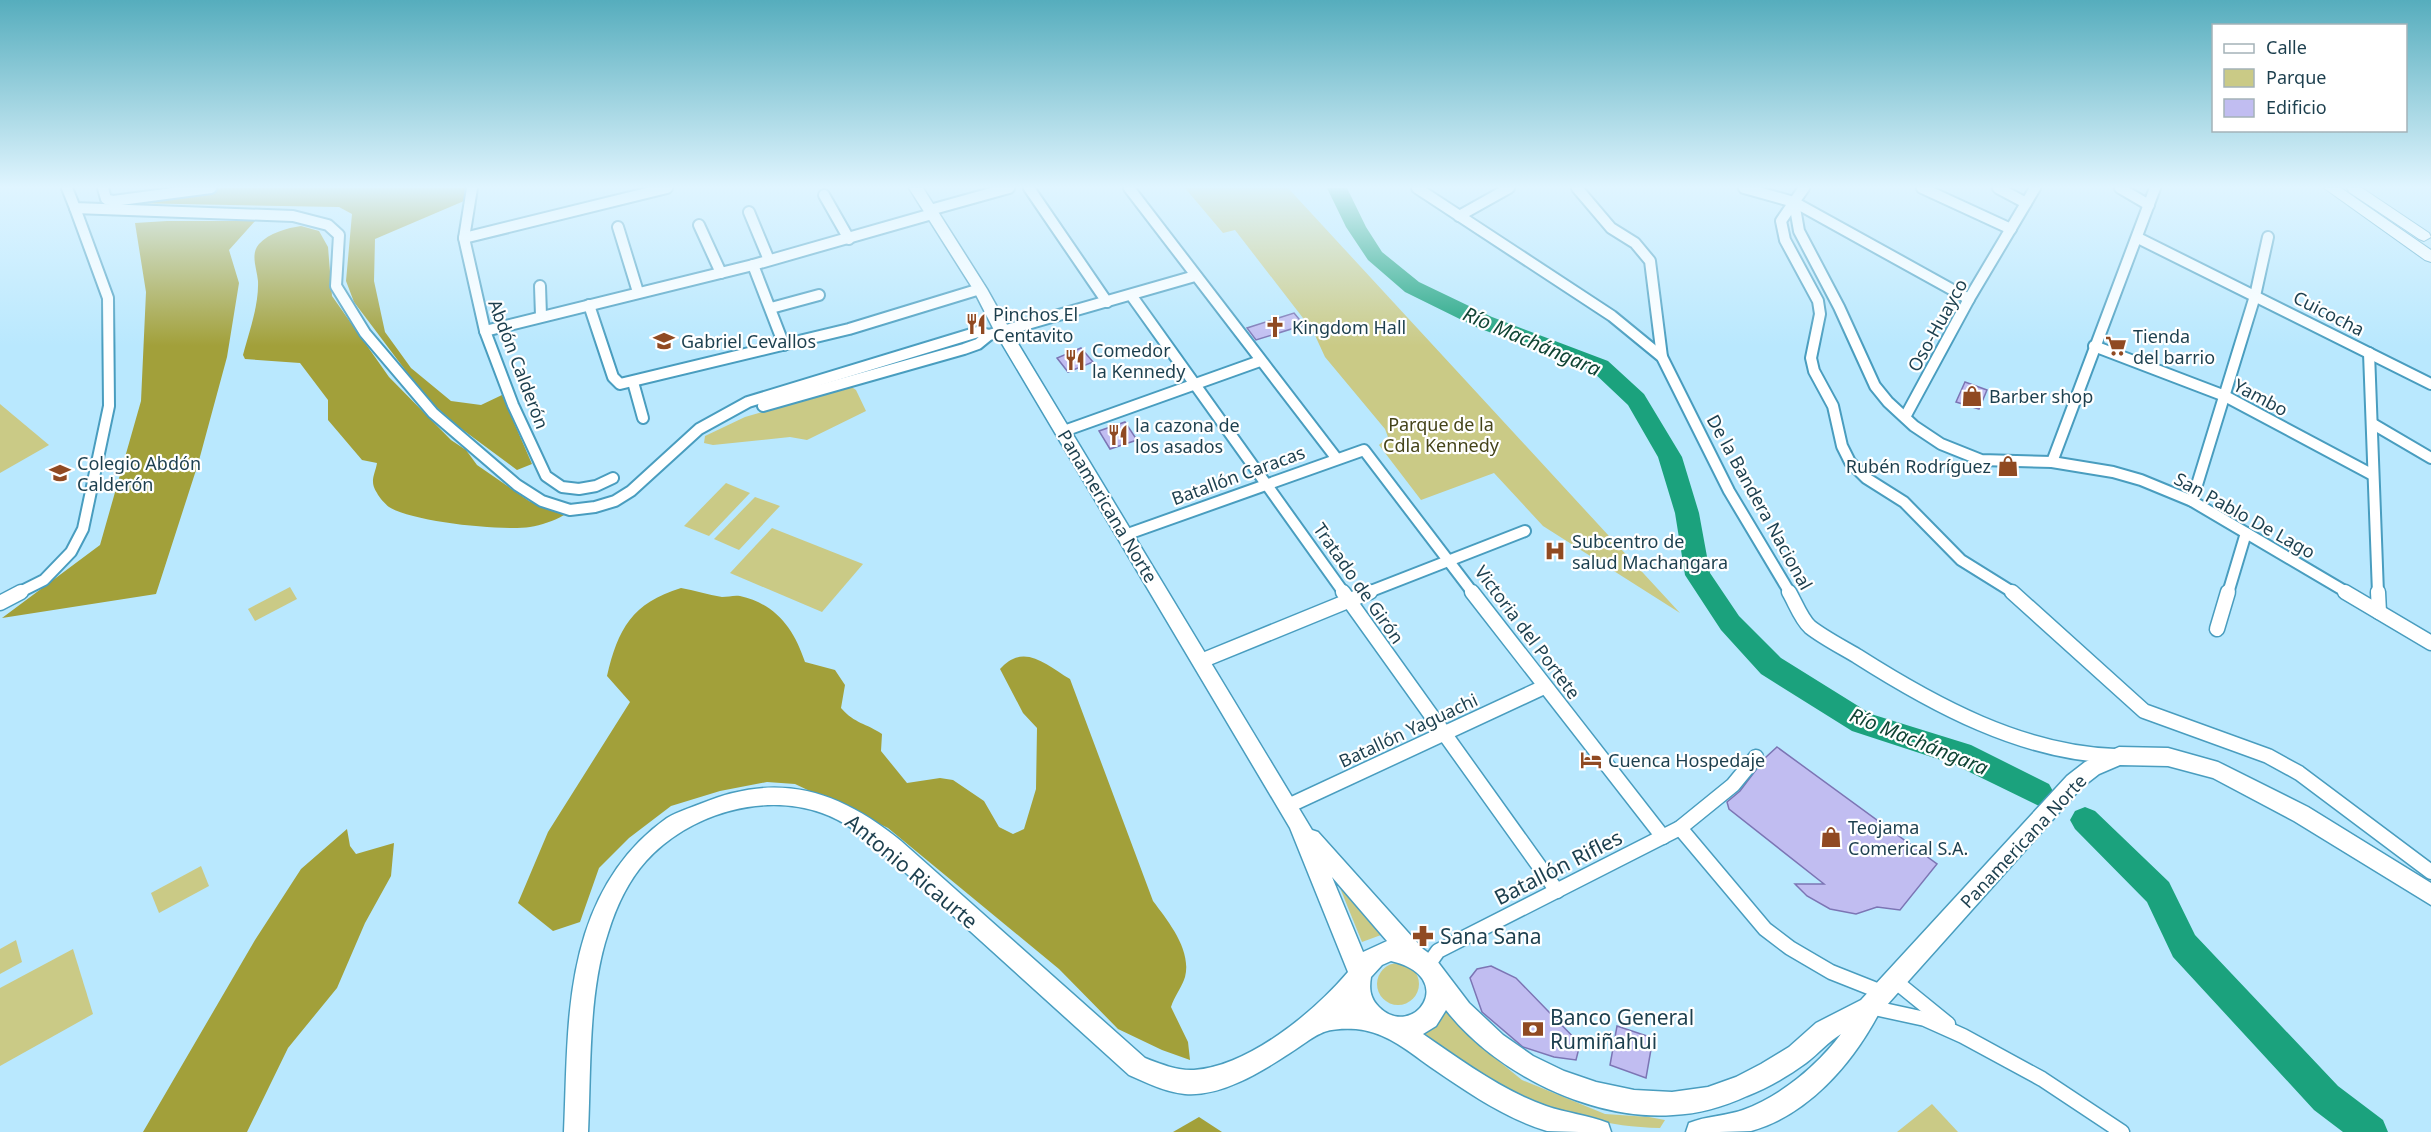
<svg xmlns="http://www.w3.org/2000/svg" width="2431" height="1132" font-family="'Noto Sans',sans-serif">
  <rect width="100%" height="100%" fill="#b9e8fe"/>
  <g fill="#caca86">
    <polygon points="1185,188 1288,188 1680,613 1543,526 1494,473 1421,500 1379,445 1388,437 1385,429 1325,357 1313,331 1235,230 1223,233"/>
    <polygon points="850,386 856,390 866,411 807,440 790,437 713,445 704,443 705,436 745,417"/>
    <polygon points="0,404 49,445 0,473"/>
    <polygon points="726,483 750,493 709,536 684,526"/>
    <polygon points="755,497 780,506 739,550 714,539"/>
    <polygon points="772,528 863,564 822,612 730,573"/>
    <polygon points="290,587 297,599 255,621 248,609"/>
    <polygon points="201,866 209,886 159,913 151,893"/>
    <polygon points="1338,883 1381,935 1362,942"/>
    <polygon points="16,940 22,962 0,974 0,949"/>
    <polygon points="73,949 93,1014 0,1066 0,988"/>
    <circle cx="1398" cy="984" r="21"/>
    <path d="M1444,1009L1490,1054L1522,1080L1605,1114L1649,1117L1665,1120L1660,1128C1563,1125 1497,1089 1421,1032Z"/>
    <polygon points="1932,1104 1958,1132 1897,1132"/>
  </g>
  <g fill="#a2a03a">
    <polygon points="222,188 465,188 464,201 375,239 374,281 385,332 411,368 451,401 481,405 502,395 532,464 517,470 459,427 427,399 354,302 346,281 352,214 339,207 129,203"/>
    <polygon points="167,221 255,221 229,250 239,283 227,357 198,464 156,594 2,618 100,545 141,401 146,292 135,223"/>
    <path d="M301,226L319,231L328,247L332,296L389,377L451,440L466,450L477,465L529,501L564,515C554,521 541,525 530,527C501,531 413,522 389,507C385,504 379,497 377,493C369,481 375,475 377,463L362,460L328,420V400L300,363L245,359L243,355C249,332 259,305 258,281C257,269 250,254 259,244C269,233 287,228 301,226Z"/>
    <path d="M681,588C694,590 708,595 722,597C728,597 734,595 740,596C776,604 794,629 805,662L835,670L845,685L841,708C855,724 866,723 882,734L881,751L907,783L940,778L953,780L984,801L999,827L1013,834L1024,829L1036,789L1037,728L1023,713L1000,669C1024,642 1046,665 1070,679L1153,901C1168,921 1192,950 1185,977C1182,987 1174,997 1171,1007L1188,1042L1190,1060L1162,1050L1118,1029L1059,969L888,828L795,784L767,782L720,791L671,806L629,838L599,868L580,922L553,931L518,903L548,832L630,702L607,676C618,629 632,603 681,588Z"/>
    <polygon points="347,829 350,846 356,854 394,843 391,876 365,923 337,988 288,1048 247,1132 143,1132 255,940 301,869"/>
    <polygon points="1199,1117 1222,1132 1173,1132"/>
  </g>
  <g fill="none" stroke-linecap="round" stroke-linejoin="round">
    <g fill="#1ba27d" fill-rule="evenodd">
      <polygon points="1327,188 1347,188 1366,227 1382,252 1419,282 1492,317 1608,361 1644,394 1682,457 1699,513 1710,573 1739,616 1781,658 1871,714 1971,745 2049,784 2054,793 2049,802 2039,806 1953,764 1852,731 1761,674 1721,630 1685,575 1675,513 1658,457 1628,405 1592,371 1476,327 1405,292 1368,260 1346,227"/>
      <polygon points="2085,807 2095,811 2169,882 2195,935 2338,1086 2383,1120 2388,1132 2343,1132 2314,1110 2173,957 2147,902 2075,829 2070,820 2075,811"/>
    </g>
  </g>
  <g fill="#c1bdf1" stroke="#7c75b4" stroke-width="1.5">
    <polygon points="1294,313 1304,325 1256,340 1247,328"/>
    <polygon points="1081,348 1093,362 1068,372 1057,358"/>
    <polygon points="1965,382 1987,390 1979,409 1956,402"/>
    <polygon points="1125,422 1137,440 1110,449 1099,431"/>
    <polygon points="1777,747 1937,864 1900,910 1877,907 1856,914 1830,909 1807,896 1795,884 1824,884 1729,809 1727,802 1740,791 1765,758"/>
    <polygon points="1491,966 1516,978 1580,1044 1576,1060 1554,1057 1523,1047 1482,1012 1470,978 1477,969"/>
    <polygon points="1617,1026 1653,1038 1646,1078 1610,1065"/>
  </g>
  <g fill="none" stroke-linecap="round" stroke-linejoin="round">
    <defs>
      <g id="minor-far1">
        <polyline points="67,188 75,208 293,216 328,225 339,235 336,286 365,333 433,413 517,485 542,501 570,510 595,507 615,501 631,491 699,429 748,402 978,332 989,335"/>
        <polyline points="103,188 106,199 113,201 211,188"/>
        <polyline points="472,188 464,238 485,331 513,405 546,476 562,487 579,489 596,486 613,478"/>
        <polyline points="1029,188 1107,302"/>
        <polyline points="1129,188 1337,459"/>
        <polyline points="1417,188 1612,316 1662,357 1729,491 1790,593"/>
        <polyline points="1577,188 1611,228 1635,243 1650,261 1662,357"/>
        <polyline points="1744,188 1794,202 1969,299"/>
        <polyline points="1804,188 1794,202 1799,231 1839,307 1875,386 1888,402 1914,426 1941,444 1981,460 2052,462 2113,472 2141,480 2192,501 2348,593"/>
        <polyline points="1922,188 2011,229"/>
        <polyline points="1998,188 2026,203"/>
        <polyline points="2120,188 2149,205"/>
        <polyline points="824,195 849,239"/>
        <polyline points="1794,202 1781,221 1785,240 1818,301 1820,314 1811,358 1814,371 1833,406 1842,446 1850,462 1866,478 1904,502 1961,560 2014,593"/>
        <polyline points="930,210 1009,188"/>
        <polyline points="749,212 769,260"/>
        <polyline points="1459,216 1509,188"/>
        <polyline points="699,225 721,273"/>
        <polyline points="618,227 638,292"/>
        <polyline points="464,238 667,188"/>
        <polyline points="2138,238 2431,384"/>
        <polyline points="753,265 784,345"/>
        <polyline points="540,286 541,316"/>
        <polyline points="1131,295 1344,593"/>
        <polyline points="589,305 613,377 620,384 849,329 980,289"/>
        <polyline points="771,308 819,295"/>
        <polyline points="485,331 753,265 932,214"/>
        <polyline points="2094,346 2225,396 2373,475"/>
        <polyline points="2369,353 2378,593"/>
        <polyline points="633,382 643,418"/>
        <polyline points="763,406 964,349 978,344 989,335 1195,276"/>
        <polyline points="1905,417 1969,299 2035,188"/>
        <polyline points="2373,424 2431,458"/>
        <polyline points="1064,431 1260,361"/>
        <polyline points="2052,462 2155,188"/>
        <polyline points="2192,501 2255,296 2268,237"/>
        <polyline points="1125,535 1364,450 1473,593"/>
        <polyline points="18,593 44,580 71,552 83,529 109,406 108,298 75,208"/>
        <polyline points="1366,593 1525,531"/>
        <polyline points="2228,593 2246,533"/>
      </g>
      <g id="minor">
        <polyline points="1343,592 1557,891"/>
        <polyline points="1472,592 1663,837"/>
        <path d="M1789,592C1795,602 1801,619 1810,627C1824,638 1842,647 1857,656C1934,705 2022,753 2115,756"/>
        <polyline points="2012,592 2144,711 2268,756 2299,773 2431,872"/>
        <polyline points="2345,592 2431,643"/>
        <polyline points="2378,592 2379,612"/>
        <polyline points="0,603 21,592"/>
        <polyline points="2217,629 2228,592"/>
        <polyline points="1201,661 1370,592"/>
        <polyline points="1288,806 1544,687"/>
        <polyline points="1680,828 1765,929 1790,948 1831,972 1884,993"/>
        <polyline points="1428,965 1438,951 1680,828 1733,785 1756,757"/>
        <polyline points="1895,981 1948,1024"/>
        <polyline points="1870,1007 1925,1019 1963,1036 2042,1079 2122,1132"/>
      </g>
      <path id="secondary" d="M909,188H923L987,289L1011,332L1312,830L1318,832L1423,949L1434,957L1469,1003L1503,1035L1533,1056L1564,1071L1596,1082L1634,1090L1672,1092L1708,1087L1736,1077L1761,1064L1789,1047L1816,1023L1861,1000L2067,776L2085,762L2119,747L2168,748L2218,762L2308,807L2431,883V905L2294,821L2213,778L2168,766L2120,765L2099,774L2081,788L1878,1015C1851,1065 1808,1115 1751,1131C1734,1132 1704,1132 1686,1132L1689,1123C1706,1116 1726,1116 1743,1110C1781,1096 1817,1066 1841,1034C1828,1042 1819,1053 1806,1063C1788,1076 1768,1088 1747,1096C1723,1107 1699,1114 1673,1115C1592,1121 1495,1073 1446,1010L1436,1026L1423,1034C1461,1060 1501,1090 1546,1106C1566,1113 1588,1115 1608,1123L1611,1132C1592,1132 1566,1132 1547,1131C1507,1119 1470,1094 1435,1070C1410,1053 1388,1032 1356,1029C1320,1027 1317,1036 1290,1053C1261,1072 1221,1097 1185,1094C1165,1092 1147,1083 1129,1075L886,855C867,839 846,821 822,813C762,792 689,814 646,861C628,881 616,907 608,933C588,993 591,1069 588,1132H564C567,1067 565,997 585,934C600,887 626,847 667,818C677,812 690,808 700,804C778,771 838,790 901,841L1145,1058C1160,1064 1178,1071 1194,1070C1249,1066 1314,1012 1348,972L1290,828L995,332L973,289ZM1332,877L1387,941L1363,952ZM1391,961C1460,977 1413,1041 1379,1007C1370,998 1369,989 1371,977L1382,965Z"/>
      <g id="primary">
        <polygon points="2324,188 2341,188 2431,250 2431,262 2425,260"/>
        <polygon points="2347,188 2362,188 2429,233 2431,237 2424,241 2419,239 2349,192"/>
      </g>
    </defs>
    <use href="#minor-far1" stroke="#499dbf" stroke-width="14"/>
    <use href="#minor" stroke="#499dbf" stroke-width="17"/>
    <use href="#secondary" stroke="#499dbf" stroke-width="3"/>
    <use href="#primary" stroke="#499dbf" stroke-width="2"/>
    <use href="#minor-far1" stroke="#fff" stroke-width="10"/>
    <use href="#minor" stroke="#fff" stroke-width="14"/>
    <use href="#secondary" fill="#fff" fill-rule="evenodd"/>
    <use href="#primary" fill="#fff" fill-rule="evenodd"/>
  </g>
  <linearGradient id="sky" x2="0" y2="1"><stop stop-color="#56adbd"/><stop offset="0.54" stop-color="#e0f5ff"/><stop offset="1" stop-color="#e0f5ff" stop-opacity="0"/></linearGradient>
  <rect width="2431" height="346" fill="url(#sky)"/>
  <defs>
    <symbol id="restaurant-bare" viewBox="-9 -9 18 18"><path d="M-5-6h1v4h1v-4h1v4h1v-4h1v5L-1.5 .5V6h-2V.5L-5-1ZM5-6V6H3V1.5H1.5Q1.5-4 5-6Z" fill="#904a22" stroke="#fff" stroke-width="2.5" paint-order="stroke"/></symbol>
    <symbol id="church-bare" viewBox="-9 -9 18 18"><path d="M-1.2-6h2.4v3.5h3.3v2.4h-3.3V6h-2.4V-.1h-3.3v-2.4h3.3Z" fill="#904a22" stroke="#fff" stroke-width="2.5" paint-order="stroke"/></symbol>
    <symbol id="school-bare" viewBox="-9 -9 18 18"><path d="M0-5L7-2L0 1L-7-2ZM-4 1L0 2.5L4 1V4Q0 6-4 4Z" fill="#904a22" stroke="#fff" stroke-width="2.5" paint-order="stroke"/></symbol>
    <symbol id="supermarket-bare" viewBox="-9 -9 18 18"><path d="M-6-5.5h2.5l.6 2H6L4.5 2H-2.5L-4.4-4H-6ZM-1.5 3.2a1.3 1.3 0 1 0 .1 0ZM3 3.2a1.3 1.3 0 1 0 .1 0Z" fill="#904a22" stroke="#fff" stroke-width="2.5" paint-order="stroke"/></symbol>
    <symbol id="shop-bare" viewBox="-9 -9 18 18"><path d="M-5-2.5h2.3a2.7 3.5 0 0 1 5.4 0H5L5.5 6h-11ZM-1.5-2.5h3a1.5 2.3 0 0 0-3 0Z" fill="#904a22" stroke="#fff" stroke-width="2.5" paint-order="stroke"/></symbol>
    <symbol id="hospital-bare" viewBox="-9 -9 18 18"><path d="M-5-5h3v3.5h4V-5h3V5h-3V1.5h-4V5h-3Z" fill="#904a22" stroke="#fff" stroke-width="2.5" paint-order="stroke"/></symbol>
    <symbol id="hotel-bare" viewBox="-9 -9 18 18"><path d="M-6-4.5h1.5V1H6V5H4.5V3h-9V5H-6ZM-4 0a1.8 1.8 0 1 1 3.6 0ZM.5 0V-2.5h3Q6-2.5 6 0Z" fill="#904a22" stroke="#fff" stroke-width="2.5" paint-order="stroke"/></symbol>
    <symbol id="pharmacy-bare" viewBox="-9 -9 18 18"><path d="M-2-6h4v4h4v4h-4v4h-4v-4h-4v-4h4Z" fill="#904a22" stroke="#fff" stroke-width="2.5" paint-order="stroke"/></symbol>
    <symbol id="bank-bare" viewBox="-9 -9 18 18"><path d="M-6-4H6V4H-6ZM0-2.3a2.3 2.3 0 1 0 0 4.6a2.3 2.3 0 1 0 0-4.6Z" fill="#904a22" stroke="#fff" stroke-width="2.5" paint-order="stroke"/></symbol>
  </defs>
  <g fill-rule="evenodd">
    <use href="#restaurant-bare" x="961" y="309" width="30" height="30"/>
    <use href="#church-bare" x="1260" y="312" width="30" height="30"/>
    <use href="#school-bare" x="649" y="326" width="30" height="30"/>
    <use href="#supermarket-bare" x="2101" y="331" width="30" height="30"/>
    <use href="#restaurant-bare" x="1060" y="345" width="30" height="30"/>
    <use href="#shop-bare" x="1957" y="381" width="30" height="30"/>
    <use href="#restaurant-bare" x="1103" y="420" width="30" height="30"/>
    <use href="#shop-bare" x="1993" y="451" width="30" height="30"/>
    <use href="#school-bare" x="45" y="458" width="30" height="30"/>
    <use href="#hospital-bare" x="1540" y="536" width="30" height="30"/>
    <use href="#hotel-bare" x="1576" y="745" width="30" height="30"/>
    <use href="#shop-bare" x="1816" y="822" width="30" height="30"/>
    <use href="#pharmacy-bare" x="1408" y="921" width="30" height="30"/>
    <use href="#bank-bare" x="1518" y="1014" width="30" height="30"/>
  </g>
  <g text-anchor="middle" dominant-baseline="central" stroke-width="4.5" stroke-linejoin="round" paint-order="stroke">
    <g font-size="18" fill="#1c3f4e" stroke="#fff">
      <text transform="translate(2329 313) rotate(27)">Cuicocha</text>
      <text transform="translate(1937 325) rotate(-61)">Oso-Huayco</text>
      <text transform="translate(519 364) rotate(69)">Abdón Calderón</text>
      <text transform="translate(2261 397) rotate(28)">Yambo</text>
      <text transform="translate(1238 475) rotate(-20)">Batallón Caracas</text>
      <text transform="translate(1760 502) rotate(61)">De la Bandera Nacional</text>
      <text transform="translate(1108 506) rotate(59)">Panamericana Norte</text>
      <text transform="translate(2245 515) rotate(29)">San Pablo De Lago</text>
      <text transform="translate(1359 583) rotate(55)">Tratado de Girón</text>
      <text transform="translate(1528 632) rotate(53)">Victoria del Portete</text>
      <text transform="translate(1408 730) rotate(-25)">Batallón Yaguachi</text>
      <text transform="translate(2023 841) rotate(-47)">Panamericana Norte</text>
    </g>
    <g font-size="18" fill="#1c3f4e" stroke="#fff" text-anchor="start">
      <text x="993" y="314">Pinchos El<tspan x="993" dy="21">Centavito</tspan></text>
      <text x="1292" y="327">Kingdom Hall</text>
      <text x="2133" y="336">Tienda<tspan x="2133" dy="21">del barrio</tspan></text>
      <text x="681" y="341">Gabriel Cevallos</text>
      <text x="1092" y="350">Comedor<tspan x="1092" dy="21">la Kennedy</tspan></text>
      <text x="1989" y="396">Barber shop</text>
      <text x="1135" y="425">la cazona de<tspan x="1135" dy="21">los asados</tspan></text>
      <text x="77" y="463">Colegio Abdón<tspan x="77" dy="21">Calderón</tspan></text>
      <text x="1991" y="466" text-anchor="end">Rubén Rodríguez</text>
      <text x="1572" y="541">Subcentro de<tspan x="1572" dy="21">salud Machangara</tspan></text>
      <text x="1608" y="760">Cuenca Hospedaje</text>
      <text x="1848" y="827">Teojama<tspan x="1848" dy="21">Comerical S.A.</tspan></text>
    </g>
    <g font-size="18" fill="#45441a" stroke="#fff">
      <text x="1441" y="424">Parque de la<tspan x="1441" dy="21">Cdla Kennedy</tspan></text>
    </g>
    <g font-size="20" font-style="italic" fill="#104434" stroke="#fff">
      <text transform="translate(1532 341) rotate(23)">Río Machángara</text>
      <text transform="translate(1919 741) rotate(22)">Río Machángara</text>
    </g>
    <g font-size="21" fill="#1c3f4e" stroke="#fff">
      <text transform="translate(1558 867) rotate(-27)">Batallón Rifles</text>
      <text transform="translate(912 871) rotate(40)">Antonio Ricaurte</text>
    </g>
    <g font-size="21" fill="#1c3f4e" stroke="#fff" text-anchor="start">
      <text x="1440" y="936">Sana Sana</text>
      <text x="1550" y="1017">Banco General<tspan x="1550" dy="24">Rumiñahui</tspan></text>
    </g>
  </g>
  <rect x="2212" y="24" width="195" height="108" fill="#ffffff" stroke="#a4b2b8" stroke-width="1.5"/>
  <rect x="2224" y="44" width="30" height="9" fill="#ffffff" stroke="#a4b2b8" stroke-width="1.5"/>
  <text x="2266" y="54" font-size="18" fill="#1c3f4e">Calle</text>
  <rect x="2224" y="69" width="30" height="18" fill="#caca86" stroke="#a4b2b8" stroke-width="1.5"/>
  <text x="2266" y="84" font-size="18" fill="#1c3f4e">Parque</text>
  <rect x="2224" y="99" width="30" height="18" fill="#c1bdf1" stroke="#a4b2b8" stroke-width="1.5"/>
  <text x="2266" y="114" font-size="18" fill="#1c3f4e">Edificio</text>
</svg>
